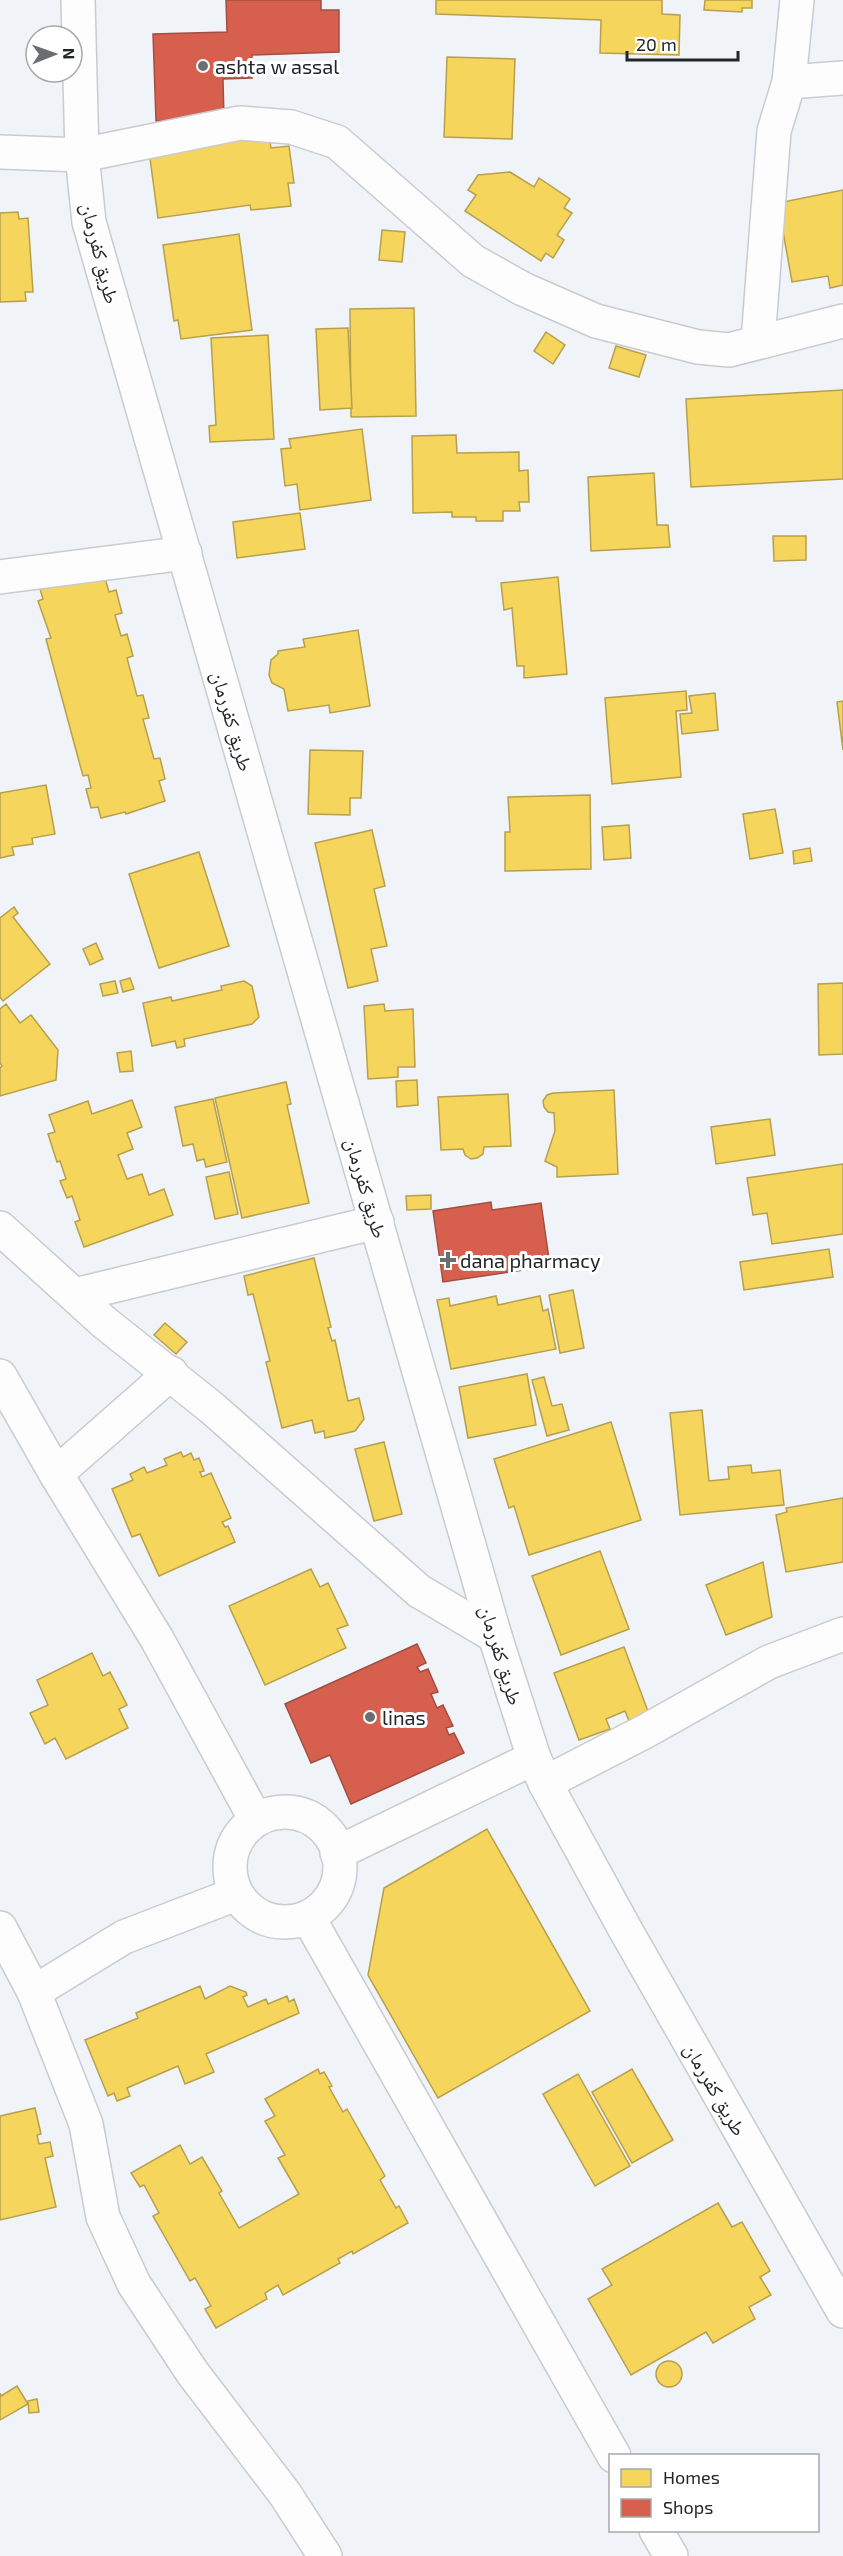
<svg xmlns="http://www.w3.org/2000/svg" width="843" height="2556" font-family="'Exo 2','Noto Naskh Arabic',sans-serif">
  <rect width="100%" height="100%" fill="#f0f3f8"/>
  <g fill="#f6d55c" stroke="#b7a04d" stroke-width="1.5">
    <polygon points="436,0 662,0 662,14 680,15 679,55 600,53 601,20 436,14"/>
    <polygon points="705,0 752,0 752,8 742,8 742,12 704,10"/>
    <polygon points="447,57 515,59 512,139 444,137"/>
    <polygon points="269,136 271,148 289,146 294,183 288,183 291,206 251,210 250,205 158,218 149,151"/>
    <polygon points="510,172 534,187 539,178 570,199 564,208 572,213 557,235 564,240 553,258 546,253 541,261 465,211 476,195 468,190 478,175"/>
    <polygon points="843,190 843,285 830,288 828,276 792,282 778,203"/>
    <polygon points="18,212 19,219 28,218 33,292 25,292 26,301 0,302 0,213"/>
    <polygon points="382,230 405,232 402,262 379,260"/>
    <polygon points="239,234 252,330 181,339 178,320 174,321 163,245"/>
    <polygon points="414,308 416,416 351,417 350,309"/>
    <polygon points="348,328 352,408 320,410 316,329"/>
    <polygon points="546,332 565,345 553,364 534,351"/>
    <polygon points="268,335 274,439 210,442 209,426 216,425 211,338"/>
    <polygon points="616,346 646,355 639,377 609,368"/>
    <polygon points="843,390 843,479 691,487 686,399"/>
    <polygon points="362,429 371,500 300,510 297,484 285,486 281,449 291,448 289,439"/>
    <polygon points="456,435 457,453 519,452 519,471 528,470 529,502 519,502 520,511 503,511 503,521 476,521 476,517 452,517 452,512 413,513 412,436"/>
    <polygon points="654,473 657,525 668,525 670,547 591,551 588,477"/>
    <polygon points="300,513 305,549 237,558 233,522"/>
    <polygon points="773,536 806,536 806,560 774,561"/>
    <polygon points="103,571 109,592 116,590 122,613 115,615 121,636 127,634 133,656 127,658 137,696 143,695 149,718 143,719 154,759 160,758 165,779 159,781 165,801 126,814 125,812 101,818 98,807 91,808 86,789 91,788 88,775 83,776 46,639 51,638 38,601 43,599 40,589"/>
    <polygon points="558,577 567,674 524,678 524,666 517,666 512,608 504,610 501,583"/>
    <polygon points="358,630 370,706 330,713 329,705 288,711 284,689 272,683 269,675 271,660 278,654 278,651 305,647 303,639"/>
    <polygon points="686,691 687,710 676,711 681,777 612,784 605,698"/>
    <polygon points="715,693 718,730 682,734 680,714 692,713 689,696"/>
    <polygon points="843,701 843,750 837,702"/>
    <polygon points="310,750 363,751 361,798 350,798 350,815 308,814"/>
    <polygon points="46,785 55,834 32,838 33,844 12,847 14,855 0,858 0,793"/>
    <polygon points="590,795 591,869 505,871 505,832 510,832 508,797"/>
    <polygon points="775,809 783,853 750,859 743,814"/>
    <polygon points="629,825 631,858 604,860 602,827"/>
    <polygon points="372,830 385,886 374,889 387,946 371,949 378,981 348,988 315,843"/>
    <polygon points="810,848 812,861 794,864 793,851"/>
    <polygon points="199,852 229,946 159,968 129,874"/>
    <polygon points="14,907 18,913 13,917 50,964 3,1001 0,997 0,918"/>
    <polygon points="96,943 103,959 90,965 83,949"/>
    <polygon points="130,978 134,989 123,992 120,981"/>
    <polygon points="115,981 118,993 103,996 100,984"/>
    <polygon points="244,981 252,986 259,1017 252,1024 184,1039 185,1046 177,1048 175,1041 152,1046 143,1003 171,997 172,1001 222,990 221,986"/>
    <polygon points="843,983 843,1054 819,1055 818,984"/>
    <polygon points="6,1004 20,1023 31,1015 58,1050 56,1080 0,1096 0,1068 2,1066 0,1063 0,1009"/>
    <polygon points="384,1004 385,1011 413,1009 415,1067 398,1067 398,1077 368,1079 364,1006"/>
    <polygon points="131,1051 133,1071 120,1072 117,1053"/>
    <polygon points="417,1080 418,1105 397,1107 396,1081"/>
    <polygon points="286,1082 291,1104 287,1105 309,1203 242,1218 215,1098"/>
    <polygon points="614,1090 618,1174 557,1177 557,1167 545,1161 555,1131 554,1113 548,1112 544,1107 543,1101 547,1095 553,1093"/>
    <polygon points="508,1094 511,1146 484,1147 483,1154 477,1158 471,1159 465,1155 463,1149 441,1150 438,1097"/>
    <polygon points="213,1099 227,1162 206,1167 204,1159 197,1161 193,1144 183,1146 175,1107"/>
    <polygon points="132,1100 142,1127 127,1133 133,1149 118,1155 127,1179 142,1174 149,1195 164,1189 173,1215 84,1247 75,1222 80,1220 72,1196 67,1198 60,1181 66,1179 60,1161 57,1162 48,1134 55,1132 49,1115 88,1101 92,1114"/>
    <polygon points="770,1119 775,1155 716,1164 711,1127"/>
    <polygon points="843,1164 843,1234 772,1244 767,1213 753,1215 747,1178"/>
    <polygon points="229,1172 238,1214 215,1219 206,1177"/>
    <polygon points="431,1195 431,1209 407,1210 406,1196"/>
    <polygon points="829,1249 833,1277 744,1290 740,1262"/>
    <polygon points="314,1258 331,1327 328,1328 332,1341 335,1340 348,1401 359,1398 364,1419 355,1431 325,1438 324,1431 315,1433 312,1420 282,1428 266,1362 270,1361 253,1294 248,1295 244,1276"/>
    <polygon points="573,1290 584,1348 560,1353 549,1295"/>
    <polygon points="496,1296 498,1305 540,1296 543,1311 548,1309 556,1349 451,1369 437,1300 449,1298 450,1306"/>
    <polygon points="165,1323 187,1342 176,1354 154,1335"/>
    <polygon points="527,1374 536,1425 468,1438 459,1387"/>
    <polygon points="544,1377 552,1406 562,1404 569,1430 547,1436 532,1380"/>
    <polygon points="702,1410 709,1481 729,1479 728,1467 751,1465 752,1473 780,1470 784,1505 680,1515 670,1413"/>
    <polygon points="611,1422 641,1520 529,1555 514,1506 509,1508 494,1459"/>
    <polygon points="384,1442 402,1514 374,1521 355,1449"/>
    <polygon points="181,1452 183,1457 191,1453 194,1460 199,1458 204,1471 200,1472 202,1477 211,1473 231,1518 222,1522 225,1527 228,1526 235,1542 159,1576 140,1534 132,1537 112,1489 133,1480 130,1474 144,1467 147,1473 167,1465 164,1459"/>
    <polygon points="843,1498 843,1562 786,1572 776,1515 787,1512 786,1508"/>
    <polygon points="600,1551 629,1629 561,1655 532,1576"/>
    <polygon points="763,1562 772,1617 726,1635 706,1585"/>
    <polygon points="311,1569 320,1587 328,1583 348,1625 337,1629 346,1648 265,1685 229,1606"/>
    <polygon points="624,1647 649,1714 629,1721 625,1711 606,1719 610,1729 579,1740 554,1673"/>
    <polygon points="92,1653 103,1676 110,1672 127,1705 119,1709 128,1728 66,1759 55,1738 45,1744 30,1713 48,1705 37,1680"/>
    <polygon points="487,1829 590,2011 438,2098 368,1975 384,1888"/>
    <polygon points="200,1986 205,1999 230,1986 246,1992 247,1995 243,1997 248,2007 266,1999 268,2004 287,1996 289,2002 294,1999 299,2013 206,2054 214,2072 185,2084 178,2066 127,2088 130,2096 117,2101 114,2093 108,2096 85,2040 138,2018 136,2013"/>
    <polygon points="318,2069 320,2074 324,2072 332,2086 329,2087 343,2112 347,2109 385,2176 380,2180 396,2208 399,2206 408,2223 353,2254 352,2251 338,2259 340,2263 283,2295 278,2285 265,2293 267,2299 216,2328 205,2309 211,2306 195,2278 190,2281 153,2216 159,2213 144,2185 140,2187 131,2173 180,2145 190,2164 202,2157 222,2191 219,2193 239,2228 299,2194 278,2158 285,2155 265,2121 275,2116 265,2099"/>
    <polygon points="632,2069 673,2140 632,2163 592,2092"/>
    <polygon points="578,2074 630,2166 595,2186 543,2094"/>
    <polygon points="35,2108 41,2134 37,2135 39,2144 50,2142 53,2156 45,2158 56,2207 0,2220 0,2116"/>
    <polygon points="718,2203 732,2227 742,2222 770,2271 760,2277 771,2295 749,2307 755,2319 713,2343 706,2332 631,2375 588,2299 612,2285 602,2269"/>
    <circle cx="669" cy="2374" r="13"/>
    <polygon points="17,2386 28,2404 0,2420 0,2393 1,2396"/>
    <polygon points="37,2399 39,2412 29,2413 28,2401"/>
  </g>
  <g fill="#d6604d" stroke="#a04f42" stroke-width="1.5">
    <polygon points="226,0 321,0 321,10 339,10 339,52 252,55 252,78 223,79 224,119 156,121 153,34 227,32"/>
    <polygon points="491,1202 492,1210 541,1203 550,1266 443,1282 433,1211"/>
    <polygon points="417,1644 426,1663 417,1667 420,1672 428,1669 438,1692 431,1694 437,1708 443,1705 453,1726 446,1728 449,1735 454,1733 464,1753 351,1804 330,1755 311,1763 285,1704"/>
  </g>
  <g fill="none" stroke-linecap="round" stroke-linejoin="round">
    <defs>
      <g id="minor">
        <polyline points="789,82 843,78"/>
        <polyline points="0,152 82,155 240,123 291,127 337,142 473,261 523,289 596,321 698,347 729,350 843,321"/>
        <polyline points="758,341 774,131 789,82 797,0"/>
        <polyline points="0,577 185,553"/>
        <polyline points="0,1228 105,1323 212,1408 419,1591 495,1636"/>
        <polyline points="75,1295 377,1222"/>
        <polyline points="0,1376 56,1474 157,1639 256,1820"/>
        <polyline points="56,1474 171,1373"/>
        <polyline points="545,1783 644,1732 769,1662 843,1634"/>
        <circle cx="285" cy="1867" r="55"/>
        <polyline points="337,1853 534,1758"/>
        <polyline points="308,1917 614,2456"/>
        <polyline points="0,1928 34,1992 86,2124 103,2217 134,2284 192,2372 285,2494 325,2556"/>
        <polyline points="34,1992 124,1937 236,1894"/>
        <polyline points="656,2530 671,2556"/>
      </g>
      <polyline id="major" points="78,0 82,155 89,222 495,1636 534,1758 545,1783 625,1929 843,2311"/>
    </defs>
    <use href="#minor" stroke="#c9cbcf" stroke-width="36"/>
    <use href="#major" stroke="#c9cbcf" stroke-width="36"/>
    <use href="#minor" stroke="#fdfdfe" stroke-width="33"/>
    <use href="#major" stroke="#fdfdfe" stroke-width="33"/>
  </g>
  <g fill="#6b6e71" stroke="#fff" stroke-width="2">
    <circle cx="203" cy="66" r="6"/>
    <path d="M445 1251h6v6h6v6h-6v6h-6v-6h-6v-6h6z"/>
    <circle cx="370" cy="1717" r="6"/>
  </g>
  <g text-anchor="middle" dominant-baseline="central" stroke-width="6" stroke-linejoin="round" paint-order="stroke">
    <g font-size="20" fill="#232629" stroke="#fff" text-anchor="start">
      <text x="215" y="66">ashta w assal</text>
      <text x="460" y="1260">dana pharmacy</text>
      <text x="382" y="1717">linas</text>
    </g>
    <g font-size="20" fill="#232629" stroke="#fff">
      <text transform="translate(101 253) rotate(76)">طريق كفررمان</text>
      <text transform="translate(233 721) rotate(74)">طريق كفررمان</text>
      <text transform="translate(367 1188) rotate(74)">طريق كفررمان</text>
      <text transform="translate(502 1655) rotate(73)">طريق كفررمان</text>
      <text transform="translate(716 2089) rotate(60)">طريق كفررمان</text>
    </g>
  </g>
  <rect x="609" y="2454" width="210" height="78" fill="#ffffff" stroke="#a7a8a9" stroke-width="1.5"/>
  <rect x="621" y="2469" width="30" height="18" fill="#f6d55c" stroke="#a7a8a9" stroke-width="1.5"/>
  <text x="663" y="2484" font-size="18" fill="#232629">Homes</text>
  <rect x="621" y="2499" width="30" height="18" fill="#d6604d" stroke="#a7a8a9" stroke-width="1.5"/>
  <text x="663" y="2514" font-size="18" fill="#232629">Shops</text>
  <g transform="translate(54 54) rotate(89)"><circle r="28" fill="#ffffff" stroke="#a7a8a9" stroke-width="1.5"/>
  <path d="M0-4.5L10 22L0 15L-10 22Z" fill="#6b6e71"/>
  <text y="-9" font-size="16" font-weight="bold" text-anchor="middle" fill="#232629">N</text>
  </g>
  <path d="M627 51v9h111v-9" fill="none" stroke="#232629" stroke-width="3"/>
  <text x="636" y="51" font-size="18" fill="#232629" stroke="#ffffff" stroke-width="4.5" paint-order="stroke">20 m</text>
</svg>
